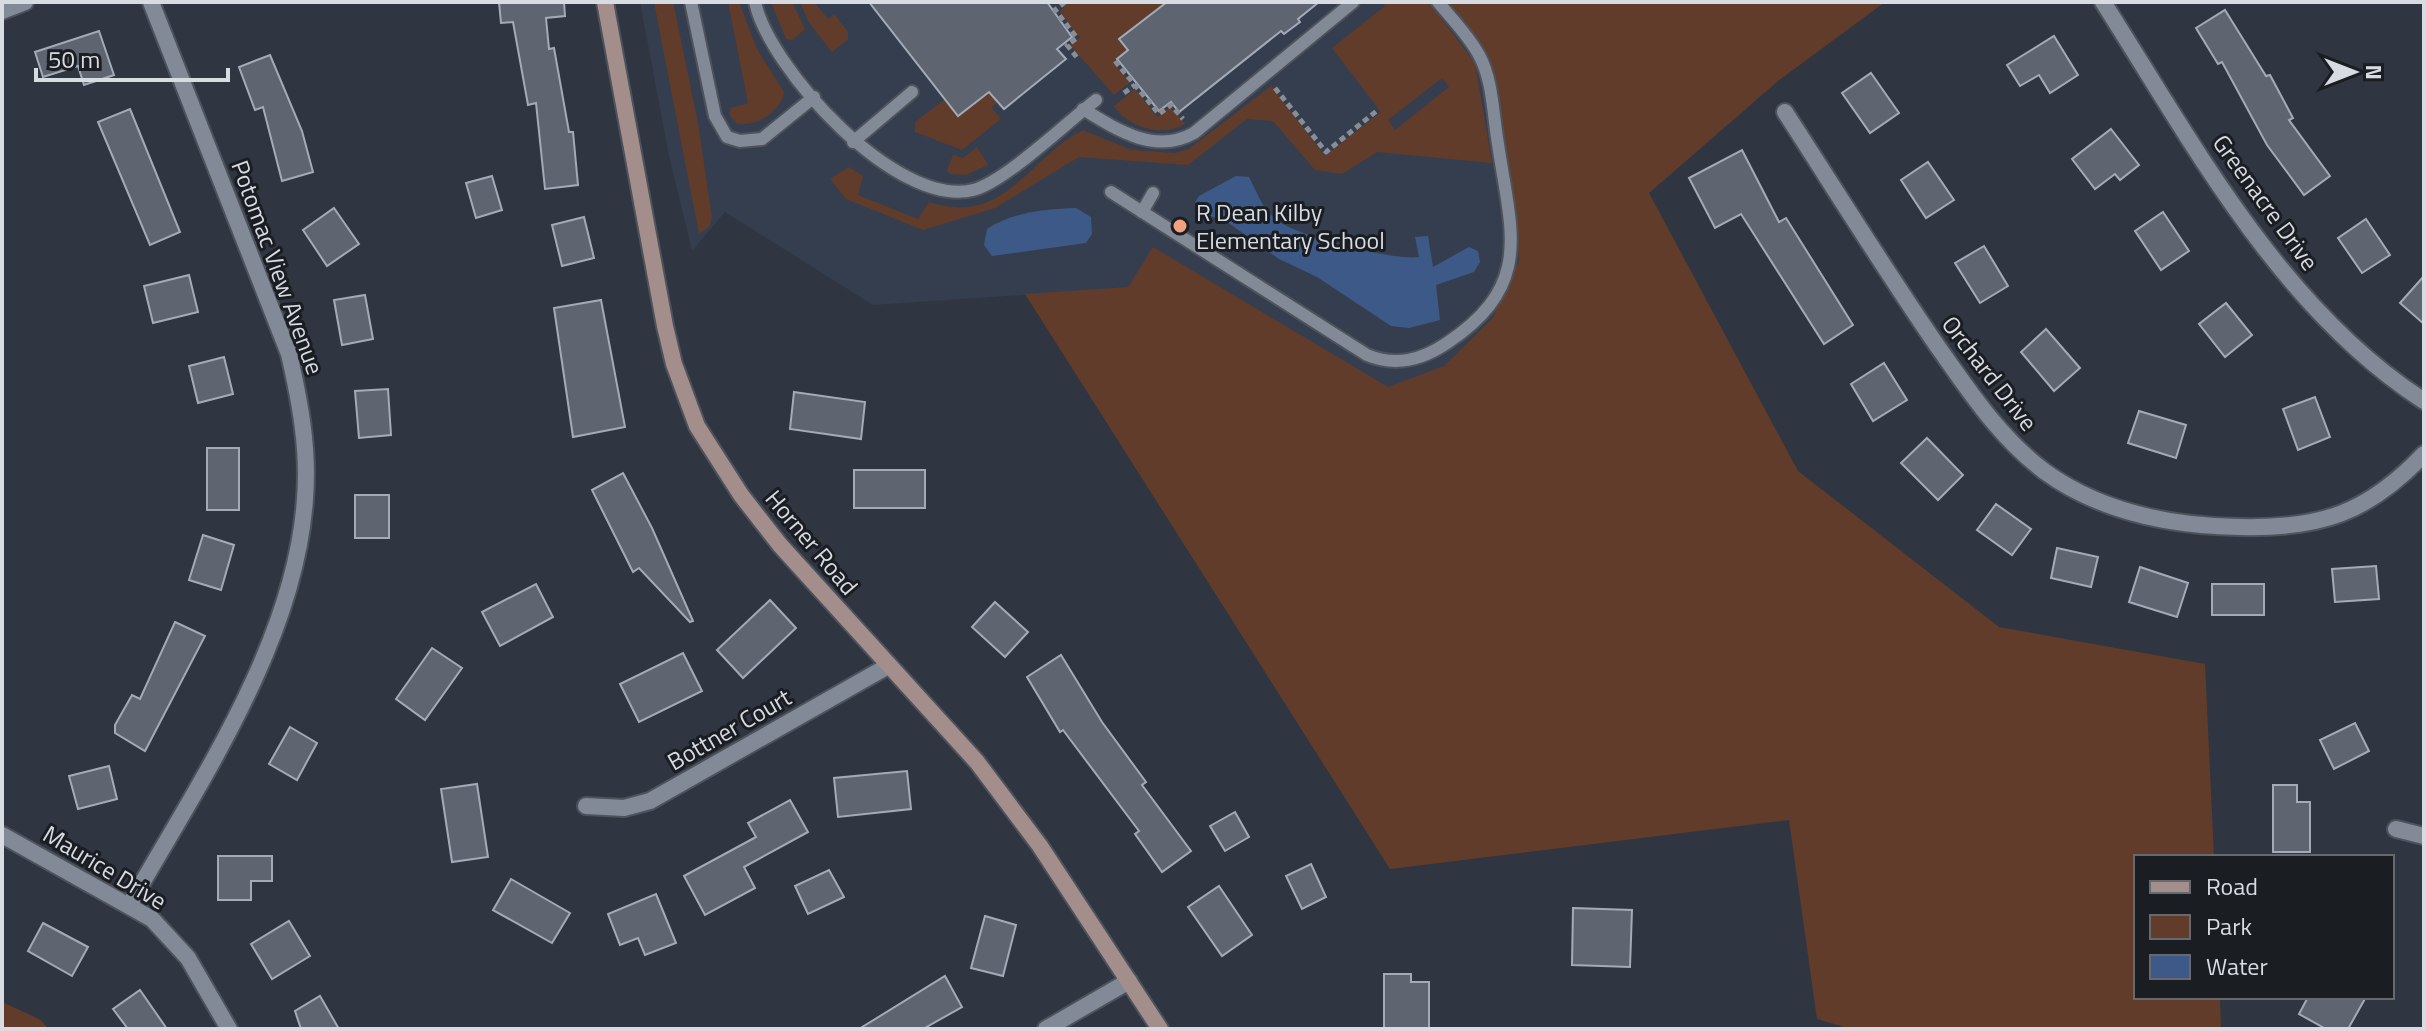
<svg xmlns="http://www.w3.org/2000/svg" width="2426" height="1031" font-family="'Titillium Web',sans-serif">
  <rect width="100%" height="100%" fill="#2f3641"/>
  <polygon fill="#343e4f" points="640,2 1803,2 1778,81 1594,241 1447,479 1128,288 873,305 725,212 692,251 669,156"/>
  <g fill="#623c2a" fill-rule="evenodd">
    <polygon points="654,2 673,2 698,123 712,218 709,227 699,234"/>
    <path d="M728,2H739L757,49L784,92C782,111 756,127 737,124L729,114L731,108L748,103Z"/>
    <polygon points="771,2 792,2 805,29 792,40 786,39"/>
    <polygon points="800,2 814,2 828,19 834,14 848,32 848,39 832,52 808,21"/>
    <polygon points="1068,2 1167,2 1120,39 1128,50 1113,62 1130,82 1114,95 1070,45 1080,38 1060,12"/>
    <path d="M1383,2H1429L1475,63L1492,163L1377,152L1342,174L1315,170L1273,121L1247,119L1188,165L1079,157L995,208L923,230L846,199L830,179L849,167L863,176L858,195L918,219L929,202C1004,227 1027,159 1083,130L1132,150L1175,153L1189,149L1271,86L1325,156L1381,112L1332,48L1385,6ZM1442,78L1449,87L1395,130L1388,120Z"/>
    <polygon points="1448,2 1885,2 1778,81 1649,193 1798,471 1999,627 2205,664 2214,857 2136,857 2136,997 2220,997 2221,1029 1851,1029 1817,1019 1789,820 1390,869 1025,294 1128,287 1153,247 1388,387 1444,366 1492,319 1519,261 1516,221 1493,71 1470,29"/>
    <path d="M1135,89L1157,117L1171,107L1185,124C1161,138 1129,127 1114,106Z"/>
    <polygon points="989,92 998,102 991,107 1001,119 962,150 915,132 915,122 945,99 958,116"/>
    <polygon points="977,147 988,165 966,175 950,174 947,170 953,155 963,158"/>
    <polygon points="2,1002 39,1019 49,1029 2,1029"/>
  </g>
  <g fill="#3d5988">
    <path d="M1236,176L1249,177C1257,192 1262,208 1275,219C1296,236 1394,261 1419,257L1415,237L1428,236L1433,267L1469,247L1478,251L1480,262L1474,272L1436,285L1440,320L1409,328L1391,326L1317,277L1279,259L1223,219L1198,214L1195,202L1199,196Z"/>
    <path d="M1076,208L1091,217L1092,234L1086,243L992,256L984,245L987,229C1012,212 1047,209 1076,208Z"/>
  </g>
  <g fill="#5e6571" stroke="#a3abb9" stroke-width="2">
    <polygon points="499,2 564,2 565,16 546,18 549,49 554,48 569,132 573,132 578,185 545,189 536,103 528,105 513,22 501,23"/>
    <polygon points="869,2 1047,2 1072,37 1057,49 1066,59 1004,109 989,92 958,116"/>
    <polygon points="1167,2 1319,2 1298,19 1300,22 1284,34 1281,31 1179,112 1171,102 1159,111 1117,59 1128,50 1119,39"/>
    <polygon points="2225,10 2266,76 2270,75 2293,118 2289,120 2330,176 2304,195 2267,145 2222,62 2218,64 2196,28"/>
    <polygon points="99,31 114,75 84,85 78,66 43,77 35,52"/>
    <polygon points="2054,36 2078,75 2050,93 2039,75 2020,86 2007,65"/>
    <polygon points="270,55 302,131 313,172 282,181 263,107 255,110 239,67"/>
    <polygon points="1871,73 1899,113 1870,133 1842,93"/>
    <polygon points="130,109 180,232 150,245 98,122"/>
    <polygon points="2111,129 2139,165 2120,180 2115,174 2095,189 2072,159"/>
    <polygon points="1742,150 1779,222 1786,218 1853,325 1824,344 1741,214 1715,228 1689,178"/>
    <polygon points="1928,162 1954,200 1926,218 1901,180"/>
    <polygon points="492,176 502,210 476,218 466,183"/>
    <polygon points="334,208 359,244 327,266 303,230"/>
    <polygon points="2163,212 2189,251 2161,270 2135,231"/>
    <polygon points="584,217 594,258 562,266 552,225"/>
    <polygon points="2366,219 2390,255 2362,273 2338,238"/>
    <polygon points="1984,246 2008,286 1980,303 1955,263"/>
    <polygon points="189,275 198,312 153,323 144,286"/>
    <polygon points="2424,276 2424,324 2400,303"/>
    <polygon points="365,295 373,339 342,345 334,300"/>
    <polygon points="601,300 625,427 573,437 554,308"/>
    <polygon points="2226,303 2252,335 2225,357 2199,324"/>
    <polygon points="2046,329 2080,368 2054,391 2021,352"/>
    <polygon points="224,357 233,394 198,403 189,366"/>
    <polygon points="1884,363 1907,400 1873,421 1851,384"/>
    <polygon points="388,389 391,435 359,438 355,391"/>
    <polygon points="794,392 865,402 861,439 790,429"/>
    <polygon points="2315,397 2330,437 2298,450 2283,409"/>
    <polygon points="2139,411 2186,425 2176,458 2128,443"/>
    <polygon points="1927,438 1963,475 1938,500 1901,463"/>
    <rect x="207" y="448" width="32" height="62"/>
    <rect x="854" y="470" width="71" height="38"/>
    <polygon points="623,473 652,528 693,621 690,622 639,568 633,572 592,490"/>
    <rect x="355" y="495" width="34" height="43"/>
    <polygon points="1996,504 2031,529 2012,555 1977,530"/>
    <polygon points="203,535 234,545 221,590 189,580"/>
    <polygon points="2057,548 2098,557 2091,587 2051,578"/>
    <polygon points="2376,566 2379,599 2335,602 2332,569"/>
    <polygon points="2140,567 2188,583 2177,617 2129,602"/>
    <polygon points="536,584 553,617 500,646 482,612"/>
    <rect x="2212" y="584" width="52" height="31"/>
    <polygon points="770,600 796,628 743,678 717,650"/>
    <polygon points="995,602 1028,632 1005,657 972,627"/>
    <polygon points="175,622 205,636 145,751 115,733 115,725 132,695 140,699"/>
    <polygon points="432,648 462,668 425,720 396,699"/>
    <polygon points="683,653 702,691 639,722 620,684"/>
    <polygon points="1061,655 1102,722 1146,782 1142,785 1191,851 1162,872 1135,834 1139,831 1063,730 1060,732 1027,677"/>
    <polygon points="2355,723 2369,751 2334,769 2320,740"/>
    <polygon points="290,727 317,743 297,780 269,764"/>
    <polygon points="109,766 117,799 78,809 69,776"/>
    <polygon points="907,771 911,809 838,817 834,778"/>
    <polygon points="477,784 488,857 452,862 441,789"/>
    <polygon points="2273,785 2297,785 2297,802 2310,802 2310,852 2273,852"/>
    <polygon points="790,800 808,832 744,867 755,888 705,915 684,876 756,837 748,823"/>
    <polygon points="1235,812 1249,837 1225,851 1210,826"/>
    <polygon points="218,856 272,856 272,881 251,881 251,900 218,900"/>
    <polygon points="1311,864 1326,897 1302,909 1286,876"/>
    <polygon points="829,870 844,897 808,914 795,886"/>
    <polygon points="511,879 570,913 552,943 493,910"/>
    <polygon points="1219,886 1252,935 1222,956 1188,907"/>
    <polygon points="656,894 676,943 645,955 638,938 620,945 608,914"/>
    <polygon points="1573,908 1632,910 1630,967 1572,965"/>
    <polygon points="985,916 1016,925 1003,976 971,968"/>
    <polygon points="289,921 310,956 272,979 251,944"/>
    <polygon points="43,923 88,947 72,976 28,951"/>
    <polygon points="1384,974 1411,974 1411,982 1429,982 1429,1029 1384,1029"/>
    <polygon points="945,976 962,1007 923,1029 859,1029"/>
    <polygon points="140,990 167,1029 128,1029 113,1009"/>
    <polygon points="320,996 339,1029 301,1029 295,1011"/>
    <polygon points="2308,997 2366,997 2348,1029 2326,1029 2299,1014"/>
  </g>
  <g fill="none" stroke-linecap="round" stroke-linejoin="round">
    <defs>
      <g id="service">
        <polyline points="691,2 715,116 727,137 740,141 762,139 814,97"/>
        <path d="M755,2C769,68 897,209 973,190C1005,182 1067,122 1096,100"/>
        <path d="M1083,109C1117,130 1155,155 1194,133L1353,2"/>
        <polyline points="853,142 912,92"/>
        <path d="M1111,192L1367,355C1396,367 1422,360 1447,343C1534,285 1511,232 1498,144C1493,116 1493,80 1479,55C1469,36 1452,19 1438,2"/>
        <polyline points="1142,212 1153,193"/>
      </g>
      <g id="minor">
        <path d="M2103,2C2193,143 2280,308 2424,401"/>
        <path d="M1785,112C1836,191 1885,270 1938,347C1970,392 1999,437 2044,471C2100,512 2172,526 2240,527C2321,529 2368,513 2424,454"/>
        <polyline points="586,806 624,808 650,801 888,666"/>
        <polyline points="2396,829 2424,836"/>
        <polyline points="2,835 152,919 188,958 229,1029"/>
        <path d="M130,904C199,783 296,641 305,498C309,449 300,402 289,354L151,2"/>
        <polyline points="1046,1029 1129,981"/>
      </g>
      <polyline id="tertiary" points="2,11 25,2"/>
      <polyline id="secondary" points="605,2 665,326 674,364 697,426 741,495 780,545 977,762 1040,846 1160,1029"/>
    </defs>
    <use href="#service" stroke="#4d525b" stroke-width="16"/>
    <use href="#minor" stroke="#4d525b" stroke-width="20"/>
    <use href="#tertiary" stroke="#4d525b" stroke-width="20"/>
    <use href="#secondary" stroke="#4d525b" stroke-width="20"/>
    <g stroke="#888d96" stroke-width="5" stroke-dasharray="6 4" stroke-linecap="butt">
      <polyline points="1065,2 1055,10 1077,38 1067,45 1079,60"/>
      <polyline points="1115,61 1159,114 1171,105 1183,119"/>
      <polyline points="1275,88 1326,152 1379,109"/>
      <polyline points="1124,93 1135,85"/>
    </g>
    <use href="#service" stroke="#828997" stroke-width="12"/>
    <use href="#minor" stroke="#828997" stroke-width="16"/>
    <use href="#tertiary" stroke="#828997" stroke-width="16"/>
    <use href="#secondary" stroke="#a38e8c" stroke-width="16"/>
  </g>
  <circle fill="#f1a17d" stroke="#1a1d22" stroke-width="3" cx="1180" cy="226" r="8"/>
  <g text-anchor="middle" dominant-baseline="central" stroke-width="6" stroke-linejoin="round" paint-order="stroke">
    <g font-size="24" fill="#d7dbe2" stroke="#1a1d22">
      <text transform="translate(2266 202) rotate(54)">Greenacre Drive</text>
      <text transform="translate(278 267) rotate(70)">Potomac View Avenue</text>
      <text transform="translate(1990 373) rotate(52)">Orchard Drive</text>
      <text transform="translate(812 542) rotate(50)">Horner Road</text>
      <text transform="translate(729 729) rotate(-30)">Bottner Court</text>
      <text transform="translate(105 867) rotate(31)">Maurice Drive</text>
    </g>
    <g font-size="24" fill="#d7dbe2" stroke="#1a1d22" text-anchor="start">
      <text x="1196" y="212">R Dean Kilby<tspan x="1196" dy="28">Elementary School</tspan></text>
    </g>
  </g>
  <rect width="2426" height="1031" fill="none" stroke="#d7dbe2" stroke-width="8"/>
  <rect x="2134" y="855" width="260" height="144" fill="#1a1d22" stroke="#66696f" stroke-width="2"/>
  <rect x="2150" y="881" width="40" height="12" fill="#a38e8c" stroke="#66696f" stroke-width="2"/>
  <text x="2206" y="895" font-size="24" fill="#d7dbe2">Road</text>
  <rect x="2150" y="915" width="40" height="24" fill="#623c2a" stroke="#66696f" stroke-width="2"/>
  <text x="2206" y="935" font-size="24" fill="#d7dbe2">Park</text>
  <rect x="2150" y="955" width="40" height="24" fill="#3d5988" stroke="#66696f" stroke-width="2"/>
  <text x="2206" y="975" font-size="24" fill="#d7dbe2">Water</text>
  <g transform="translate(2354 72) rotate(90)" stroke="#1a1d22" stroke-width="6" paint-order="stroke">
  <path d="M0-6L14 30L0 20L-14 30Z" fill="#d7dbe2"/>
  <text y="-12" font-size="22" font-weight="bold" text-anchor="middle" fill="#d7dbe2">N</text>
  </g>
  <path d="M36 68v12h192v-12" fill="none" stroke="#d7dbe2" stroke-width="4"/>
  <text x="48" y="68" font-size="24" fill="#d7dbe2" stroke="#1a1d22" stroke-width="6" paint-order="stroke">50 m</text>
</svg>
